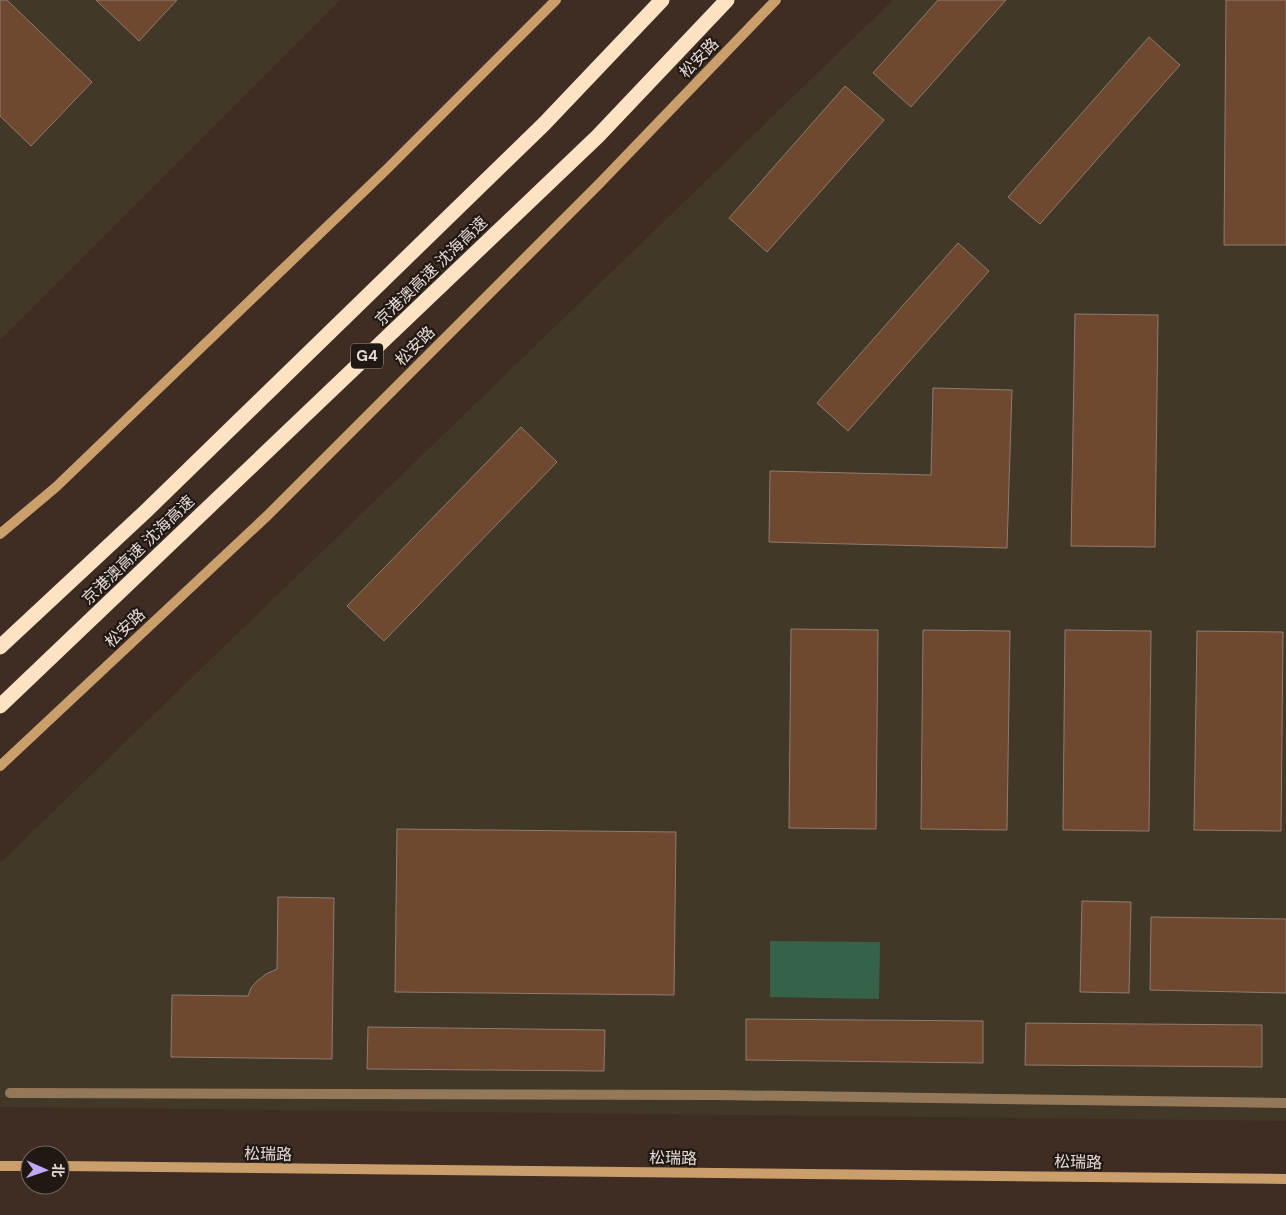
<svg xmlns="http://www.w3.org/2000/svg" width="1286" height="1215" font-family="'DM Sans','Noto Sans SC',sans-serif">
  <rect width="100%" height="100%" fill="#3f2d23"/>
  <g fill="#413827">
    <polygon points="0,0 340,0 0,340"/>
    <polygon points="893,0 1286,0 1286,1121 0,1107 0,863"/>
  </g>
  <polygon fill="#36624a" points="770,941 880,942 879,999 770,997"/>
  <g fill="#6f4830" stroke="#907b6f">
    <polygon points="0,0 7,0 92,82 31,146 0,116"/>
    <polygon points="96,0 177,0 139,41"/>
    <polygon points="938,0 1006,0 911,107 873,73"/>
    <polygon points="1226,0 1286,0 1286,245 1224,245"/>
    <polygon points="1149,37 1180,65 1040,224 1008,197"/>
    <polygon points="845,86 884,120 767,252 729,218"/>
    <polygon points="958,243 989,271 848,431 817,403"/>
    <polygon points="1075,314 1158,315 1155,547 1071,546"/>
    <polygon points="933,388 1012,390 1007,548 769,542 770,471 931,475"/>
    <polygon points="521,427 557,462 384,641 347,606"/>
    <polygon points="791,629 878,630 876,829 789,828"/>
    <polygon points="923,630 1010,631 1007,830 921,829"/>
    <polygon points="1065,630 1151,631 1149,831 1063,830"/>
    <polygon points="1197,631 1283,632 1281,831 1194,830"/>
    <polygon points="397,829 676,832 674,995 395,992"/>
    <polygon points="278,897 334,898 332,1059 171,1057 172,995 248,996 251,988 257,981 266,974 277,969"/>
    <polygon points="1082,901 1131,902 1129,993 1080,992"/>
    <polygon points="1151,917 1286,919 1286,993 1150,990"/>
    <polygon points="746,1019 983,1021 983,1063 746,1060"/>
    <polygon points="1026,1023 1262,1025 1262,1067 1025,1065"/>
    <polygon points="368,1027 605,1030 604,1071 367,1069"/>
  </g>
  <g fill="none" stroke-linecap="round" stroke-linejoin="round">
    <polyline stroke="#937859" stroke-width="10" points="10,1093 718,1095 1286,1103"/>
    <g stroke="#ca9f6c" stroke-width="10">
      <polyline points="0,534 56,487 386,170 556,0"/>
      <polyline points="0,766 268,515 600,183 776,0"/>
      <polyline points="0,1166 30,1166"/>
      <polyline points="60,1166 1286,1179"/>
    </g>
    <g stroke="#fde2c3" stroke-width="15">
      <polyline points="0,647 146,511 544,124 662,0"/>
      <polyline points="0,706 598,136 727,0"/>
    </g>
  </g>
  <g text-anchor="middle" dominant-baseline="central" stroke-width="4.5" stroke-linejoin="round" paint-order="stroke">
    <rect fill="#201813" stroke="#aba09a" stroke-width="1" x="351" y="343.5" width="32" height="25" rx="4"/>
    <g font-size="15" font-weight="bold" fill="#e6dad4">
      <text x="367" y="356">G4</text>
    </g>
    <g font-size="16" fill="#e6dad4" stroke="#201813">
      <text transform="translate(699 58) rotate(-46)">松安路</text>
      <text transform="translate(431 271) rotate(-44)">京港澳高速 沈海高速</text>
      <text transform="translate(415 346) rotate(-45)">松安路</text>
      <text transform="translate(138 550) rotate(-44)">京港澳高速 沈海高速</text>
      <text transform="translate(125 628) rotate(-43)">松安路</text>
      <text transform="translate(268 1154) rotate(1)">松瑞路</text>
      <text transform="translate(673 1158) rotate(1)">松瑞路</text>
      <text transform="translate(1078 1162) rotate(1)">松瑞路</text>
    </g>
  </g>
  <g transform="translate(45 1170) rotate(92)"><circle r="24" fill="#201813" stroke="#6f6660"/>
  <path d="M0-4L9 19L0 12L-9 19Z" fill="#bea9f5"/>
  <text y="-8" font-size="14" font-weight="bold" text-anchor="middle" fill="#e6dad4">北</text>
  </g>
</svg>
